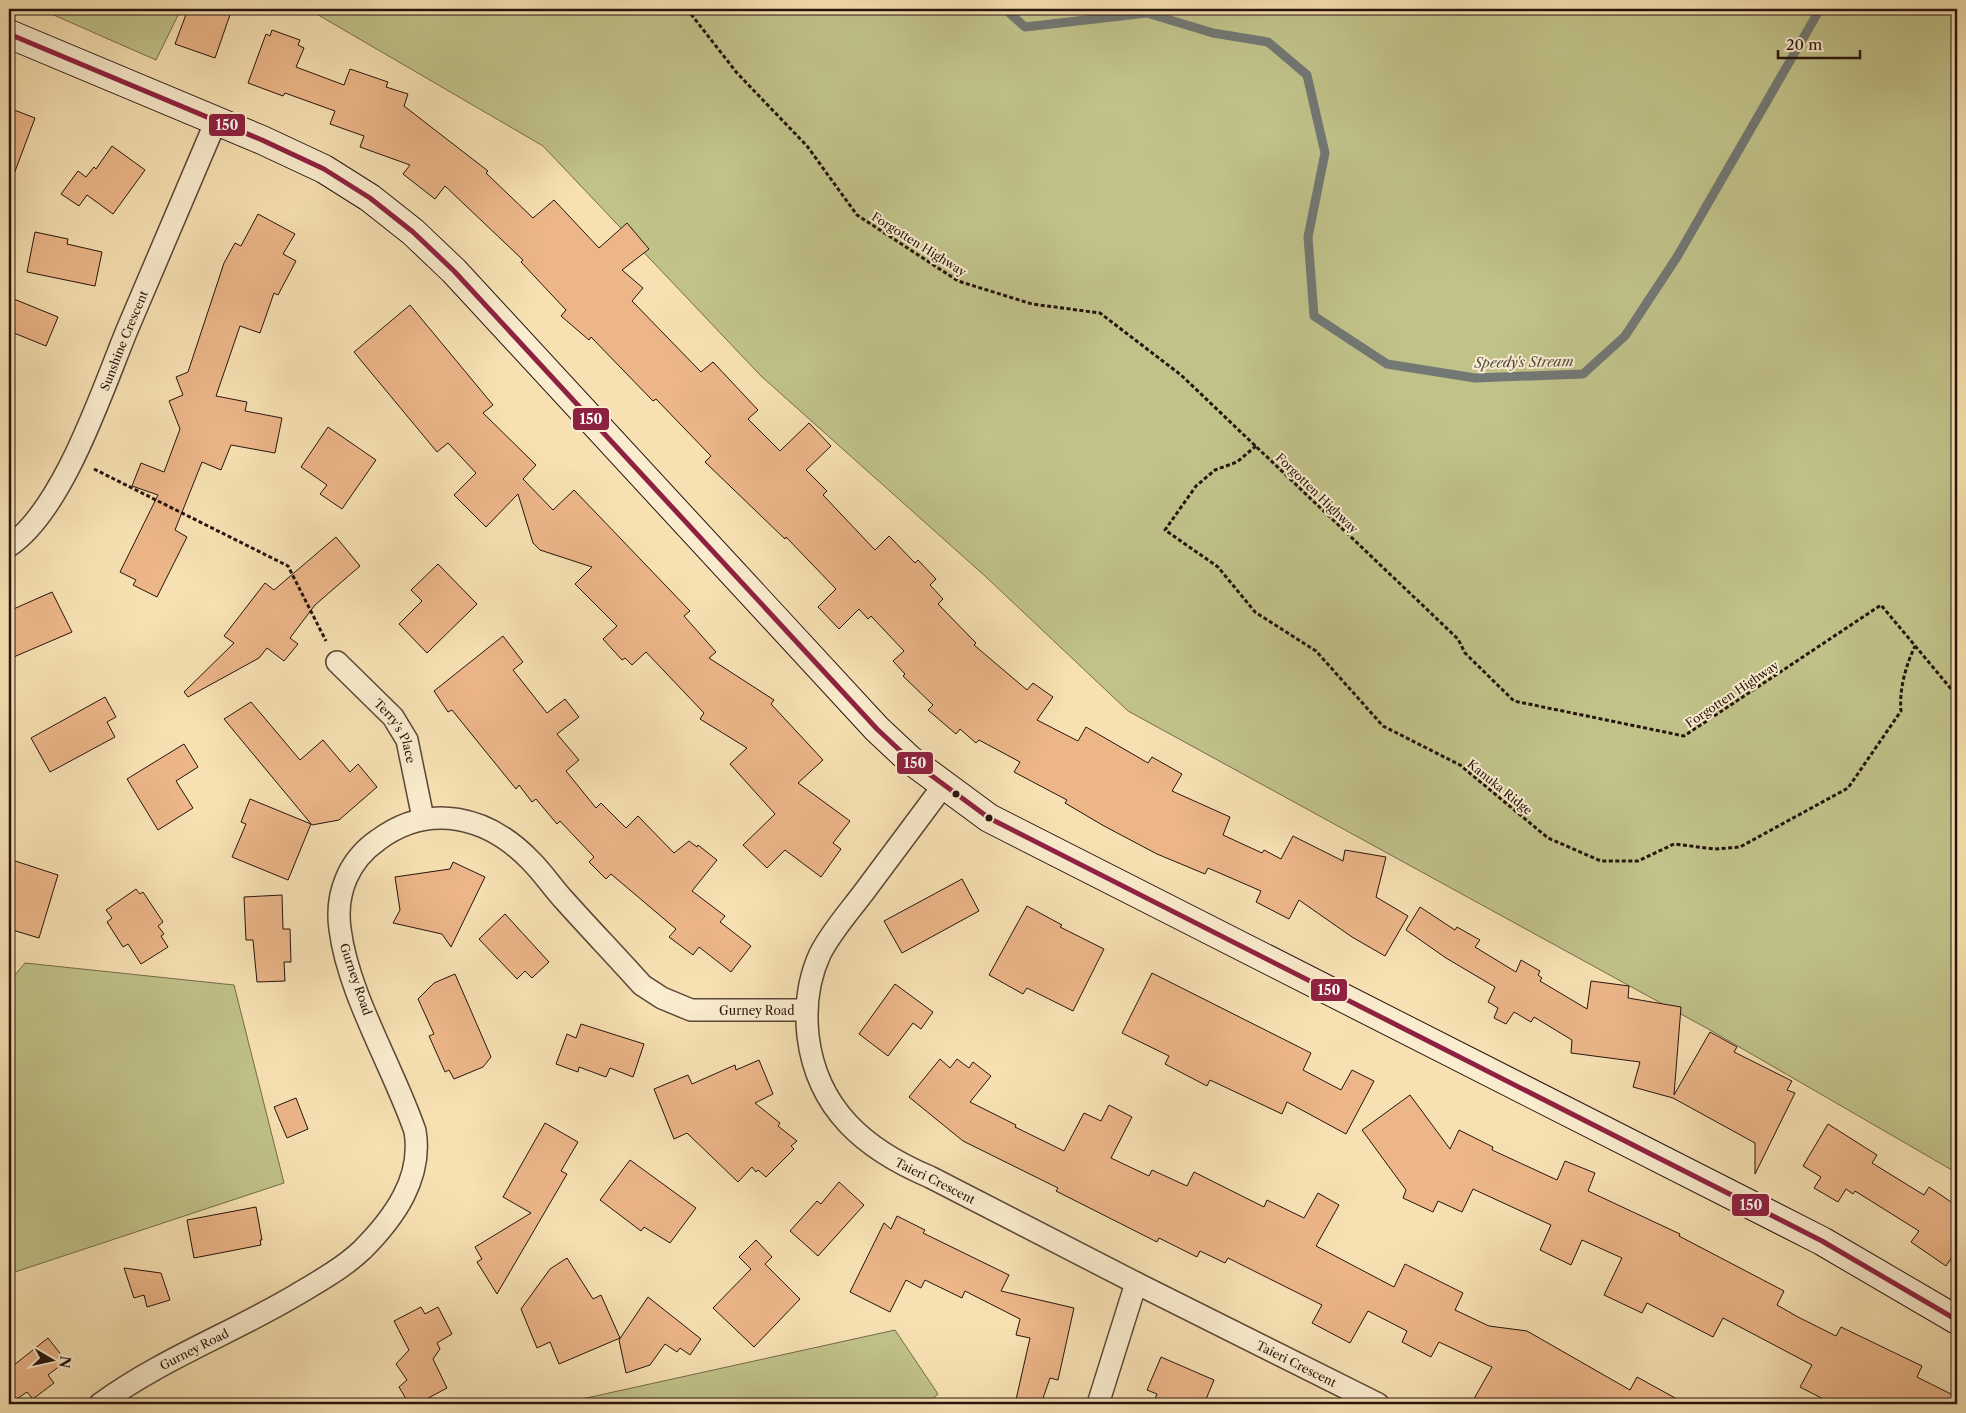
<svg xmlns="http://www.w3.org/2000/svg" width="1966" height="1413" font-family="'Libre Caslon Text',serif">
  <rect width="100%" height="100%" fill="#f7e1b3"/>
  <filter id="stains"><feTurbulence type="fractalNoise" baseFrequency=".004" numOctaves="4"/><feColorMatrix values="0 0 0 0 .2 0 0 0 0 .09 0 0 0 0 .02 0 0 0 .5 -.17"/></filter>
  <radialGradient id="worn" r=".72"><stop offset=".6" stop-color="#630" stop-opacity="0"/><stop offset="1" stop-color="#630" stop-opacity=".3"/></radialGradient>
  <g fill="#c1c28a" stroke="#746b4b">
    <polygon points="40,9 181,9 156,60"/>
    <polygon points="308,9 1957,9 1957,1173 1710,1030 1128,711 985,576 761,376 543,146"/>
    <polygon points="25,963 234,985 284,1183 9,1274 9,982"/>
    <polygon points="895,1330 938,1394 927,1404 559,1404"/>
  </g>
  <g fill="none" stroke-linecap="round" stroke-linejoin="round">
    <polyline stroke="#727874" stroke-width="9" points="1005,9 1025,27 1147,13 1213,33 1268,42 1307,75 1325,153 1308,237 1314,316 1387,364 1475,378 1583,374 1625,336 1677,257 1820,9"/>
  </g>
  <g fill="#ecb689" stroke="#27140c">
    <polygon points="188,9 232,9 215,58 175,44"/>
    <polygon points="272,30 300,40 298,45 304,48 296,67 344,85 350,69 388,82 386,87 408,94 404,106 488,171 486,173 533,218 554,200 599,248 627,223 649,249 622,270 643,288 632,301 701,372 713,362 758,410 748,419 780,451 809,423 831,446 806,470 827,491 823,495 875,550 889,536 915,563 918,560 936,579 930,585 943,599 938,604 976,643 974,645 1027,690 1033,683 1053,697 1037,720 1078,741 1086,727 1148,763 1152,757 1182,774 1172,791 1230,817 1223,835 1262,853 1264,850 1281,859 1293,836 1343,861 1345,850 1386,857 1376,897 1408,916 1385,956 1352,937 1299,900 1289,919 1256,902 1261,891 1208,868 1205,874 1157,854 1104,826 1065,803 1067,800 1014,772 1020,762 979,740 976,743 960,729 956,734 928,710 933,705 903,676 905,674 893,661 904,651 871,616 868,619 859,609 839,629 818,607 836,589 786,537 785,539 705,462 711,456 656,399 653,401 591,337 589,340 561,316 566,310 521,262 523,260 445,186 435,199 403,174 410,165 360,147 364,136 330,124 335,111 285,93 283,96 248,83 266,34 270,36"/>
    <polygon points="9,108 35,118 11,182 9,182"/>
    <polygon points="112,146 145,170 113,214 87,195 79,206 61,194 78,171 86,177 94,167 96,169"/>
    <polygon points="258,214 295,234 283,254 296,261 278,295 274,293 260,333 240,326 216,396 247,402 245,411 282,418 275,453 231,445 221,470 202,462 175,530 187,537 157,597 133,585 136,580 120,572 158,495 132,486 141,463 164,472 180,429 169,401 183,395 176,377 188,372 224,263 235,243 241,246"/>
    <polygon points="35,232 68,239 67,244 102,252 95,286 27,272"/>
    <polygon points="9,297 58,317 46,346 9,331"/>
    <polygon points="410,305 493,405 483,413 536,465 523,479 553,510 574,490 690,611 684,616 716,652 709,658 774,700 771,704 823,760 798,783 850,821 833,843 841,849 821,877 785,850 767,868 743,845 775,814 730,764 747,748 700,719 704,713 646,652 632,665 625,658 622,660 603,639 617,626 575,584 592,567 540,550 533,543 518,494 486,527 454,495 476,473 448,443 437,452 354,352"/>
    <polygon points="328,427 376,460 342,509 320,494 327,485 301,467"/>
    <polygon points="336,537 360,566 315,605 290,638 298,644 284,661 267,648 259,658 188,697 184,692 234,643 224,636 265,583 274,590"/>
    <polygon points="438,564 477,604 427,653 399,624 422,601 411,590"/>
    <polygon points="52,592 72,632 9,659 9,611"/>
    <polygon points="503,636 523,662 513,670 547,713 565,699 579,717 557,734 579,760 566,771 596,808 601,803 626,828 638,816 674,853 689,841 697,847 698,845 717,860 692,891 725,916 720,922 751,946 731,972 699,947 693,955 669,937 676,929 611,874 606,879 589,862 594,857 560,821 557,824 536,799 532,802 519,785 516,789 452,710 448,712 434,691"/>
    <polygon points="105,697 116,717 107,722 115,737 50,772 31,738"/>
    <polygon points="251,702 300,760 323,740 350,772 358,764 377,787 339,820 312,825 224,719"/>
    <polygon points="184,744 198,767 176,781 193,808 158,830 127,779"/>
    <polygon points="250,799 311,824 288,880 232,857 246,824 241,822"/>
    <polygon points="9,859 58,875 39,938 9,929"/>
    <polygon points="453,862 485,877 451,947 442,934 393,923 400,910 395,877 450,869"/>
    <polygon points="962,879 979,911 902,953 884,921"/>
    <polygon points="136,889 140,894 143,892 163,922 158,926 164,934 161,936 168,947 141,964 128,944 123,947 107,922 112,918 106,910"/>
    <polygon points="282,895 283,929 290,929 291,962 284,962 285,981 257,982 253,940 246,940 244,897"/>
    <polygon points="1027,906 1062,925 1060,927 1104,949 1073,1011 1027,988 1023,994 989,975"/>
    <polygon points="1420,907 1455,930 1457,927 1480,940 1475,947 1516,972 1521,960 1540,971 1538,975 1542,978 1540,981 1587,1009 1591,981 1629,986 1628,998 1681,1007 1674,1095 1710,1032 1737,1047 1734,1052 1792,1081 1787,1090 1795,1093 1755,1174 1755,1143 1673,1098 1633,1087 1640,1062 1571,1053 1572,1040 1534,1017 1531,1022 1514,1012 1506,1024 1494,1018 1498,1008 1488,1002 1495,987 1446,958 1406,930"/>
    <polygon points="505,914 549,962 532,978 525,971 517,979 479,939"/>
    <polygon points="1152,973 1311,1053 1303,1070 1341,1090 1352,1070 1374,1081 1346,1134 1287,1102 1282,1114 1210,1080 1207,1086 1165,1064 1169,1056 1122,1033"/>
    <polygon points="455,974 491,1057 483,1067 454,1079 449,1070 445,1072 429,1036 434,1034 418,999 434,983"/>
    <polygon points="895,984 933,1012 921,1029 913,1023 888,1056 859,1034"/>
    <polygon points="581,1024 644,1044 633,1077 610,1068 606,1077 579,1067 578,1072 556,1064 567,1034 576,1038"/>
    <polygon points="940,1059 950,1068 957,1059 969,1068 973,1062 991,1076 970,1102 1016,1125 1015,1127 1064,1151 1084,1113 1101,1121 1109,1105 1132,1117 1111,1158 1149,1176 1152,1170 1187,1186 1194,1172 1264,1207 1267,1200 1304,1218 1318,1193 1339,1205 1316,1246 1394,1287 1405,1264 1463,1293 1455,1310 1489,1326 1527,1331 1630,1390 1637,1377 1686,1404 1471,1404 1492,1367 1439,1342 1431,1357 1402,1342 1407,1331 1368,1311 1350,1343 1312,1323 1322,1305 1228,1258 1225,1263 1200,1251 1197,1257 1159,1238 1157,1242 1056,1191 1058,1188 963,1141 909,1097"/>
    <polygon points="759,1060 773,1094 755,1103 780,1123 778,1126 797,1141 791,1146 794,1149 766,1177 758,1170 756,1172 752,1167 738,1182 687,1133 674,1139 654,1089 688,1075 692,1084 735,1065 736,1070"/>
    <polygon points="1410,1095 1450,1149 1459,1130 1493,1147 1492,1150 1557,1180 1565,1161 1595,1173 1588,1191 1680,1234 1679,1236 1784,1291 1777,1305 1798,1317 1836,1336 1841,1327 1922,1366 1917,1377 1957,1397 1957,1404 1833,1404 1800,1387 1812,1365 1723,1318 1713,1337 1647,1303 1642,1313 1604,1295 1622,1258 1582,1240 1571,1265 1540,1250 1551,1225 1473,1189 1462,1212 1438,1201 1433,1212 1403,1198 1406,1190 1362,1130"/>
    <polygon points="296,1098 308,1129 287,1138 274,1107"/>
    <polygon points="545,1123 578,1142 561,1171 567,1174 497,1294 477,1262 482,1259 475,1247 531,1213 503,1197"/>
    <polygon points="1828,1124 1877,1155 1872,1163 1924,1195 1929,1187 1957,1206 1957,1250 1946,1266 1911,1242 1919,1231 1855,1191 1853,1194 1846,1189 1838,1202 1814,1188 1821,1177 1803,1166"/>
    <polygon points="630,1160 696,1208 670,1243 644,1227 641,1231 600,1200"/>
    <polygon points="839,1182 864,1205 818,1256 790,1231 817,1201 821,1204"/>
    <polygon points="256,1207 262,1240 260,1240 261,1245 194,1258 187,1220"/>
    <polygon points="897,1216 925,1230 923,1233 1009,1275 1001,1291 1074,1308 1058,1380 1050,1378 1041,1404 1015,1404 1030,1338 1016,1335 1020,1319 965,1291 962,1298 925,1280 921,1288 906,1280 890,1312 850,1292 884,1223 891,1229"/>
    <polygon points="756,1240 772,1257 765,1264 800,1299 754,1347 713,1308 751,1269 739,1257"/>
    <polygon points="567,1258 593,1299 601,1295 620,1338 559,1364 550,1342 537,1348 521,1309 550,1269"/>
    <polygon points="124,1268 161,1273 170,1300 147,1307 144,1295 134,1298"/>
    <polygon points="648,1297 701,1339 690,1355 680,1348 677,1352 665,1344 650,1365 626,1373 619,1340"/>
    <polygon points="421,1307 425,1314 438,1307 452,1334 437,1343 440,1349 433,1359 447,1388 417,1404 409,1404 399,1387 407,1380 396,1364 409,1350 394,1321"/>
    <polygon points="48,1338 66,1361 48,1375 54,1383 33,1399 27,1392 9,1404 9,1369"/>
    <polygon points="1161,1357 1214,1380 1204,1404 1153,1404 1157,1394 1147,1390"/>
  </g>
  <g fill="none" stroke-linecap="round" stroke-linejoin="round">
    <defs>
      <g id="street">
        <path id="s1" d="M9,546C63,510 102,391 127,330C157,260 186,190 216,121"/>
        <path id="s2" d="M337,662L393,717L407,740L423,818"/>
        <path id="s3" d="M943,786C917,821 890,857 864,892C849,912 831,932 820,954C808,980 805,1008 808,1036C817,1110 866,1150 930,1177L1136,1283L1378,1404"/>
        <path id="s4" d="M100,1404C160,1360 232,1333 296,1295C318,1282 343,1268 362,1250C394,1218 423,1178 415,1131C393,1067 348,994 340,929C335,893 349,860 378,840C429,802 488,816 531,861C543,873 553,888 565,901C590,929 617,957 642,985L662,998L691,1010H806"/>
        <polyline points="1098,1404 1136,1283"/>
      </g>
      <polyline id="secondary" points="9,34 262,140 324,169 370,198 413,232 454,271 877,729 909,759 989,818 1822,1241 1957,1320"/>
    </defs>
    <use href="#street" stroke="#5b4736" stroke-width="24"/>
    <use href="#secondary" stroke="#27140c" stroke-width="30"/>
    <g stroke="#27140c" stroke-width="3" stroke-dasharray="4 2.5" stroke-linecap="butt">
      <polyline points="687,9 737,73 807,146 857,215 958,281 1032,304 1100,313 1181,375 1458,639 1465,653 1514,701 1684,736 1881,605 1957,696"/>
      <path d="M1256,446L1237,462L1215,470L1196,486L1165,530L1218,567L1255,612L1316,651L1383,726L1460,765L1548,838L1601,861H1638L1674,844L1715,849L1740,847L1848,788L1901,711C1899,689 1906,665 1915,646"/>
      <polyline points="94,469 288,566 326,641"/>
    </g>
    <use href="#street" stroke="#faecce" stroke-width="21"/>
    <use href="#secondary" stroke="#faecce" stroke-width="28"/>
    <defs>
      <polyline id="bus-1" points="9,34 262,140 324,169 370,198 413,232 454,271 877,729 909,759 989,818 1822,1241 1957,1320"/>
    </defs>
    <use href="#bus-1" stroke="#faecce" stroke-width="9"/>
    <use href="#bus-1" stroke="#8f2140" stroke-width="5"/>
  </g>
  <g fill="#27140c" stroke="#faecce" stroke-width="2">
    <circle cx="956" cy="794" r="4.5"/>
    <circle cx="989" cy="818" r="4.5"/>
  </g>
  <g text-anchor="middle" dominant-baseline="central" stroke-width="4" stroke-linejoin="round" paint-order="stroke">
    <g font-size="12" fill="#27140c" stroke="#faecce">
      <text transform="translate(919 244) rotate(32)">Forgotten Highway</text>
      <text stroke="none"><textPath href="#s1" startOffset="238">Sunshine Crescent</textPath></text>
      <text transform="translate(1317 493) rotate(44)">Forgotten Highway</text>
      <text transform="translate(1732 694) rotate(-34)">Forgotten Highway</text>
      <text stroke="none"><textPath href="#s2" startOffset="92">Terry's Place</textPath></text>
      <text transform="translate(1500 787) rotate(39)">Kanuka Ridge</text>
      <text transform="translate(356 979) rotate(71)">Gurney Road</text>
      <text stroke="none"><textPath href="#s4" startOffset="1216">Gurney Road</textPath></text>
      <text stroke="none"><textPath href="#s3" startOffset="495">Taieri Crescent</textPath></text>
      <text stroke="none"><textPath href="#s4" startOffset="109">Gurney Road</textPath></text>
      <text stroke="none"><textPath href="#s3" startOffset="900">Taieri Crescent</textPath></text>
    </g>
    <g font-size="14" font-style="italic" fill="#534e49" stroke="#faecce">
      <text transform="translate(1524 362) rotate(-1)">Speedy's Stream</text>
    </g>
  </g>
  <g stroke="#faecce" stroke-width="2">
    <rect x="208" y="113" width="38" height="24" rx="5" fill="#8f2140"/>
    <rect x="572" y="407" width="38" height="24" rx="5" fill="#8f2140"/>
    <rect x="896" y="751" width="38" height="24" rx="5" fill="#8f2140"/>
    <rect x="1310" y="978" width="38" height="24" rx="5" fill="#8f2140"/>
    <rect x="1731" y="1193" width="39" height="24" rx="5" fill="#8f2140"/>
  </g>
  <g font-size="14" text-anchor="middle" font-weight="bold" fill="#fff">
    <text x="227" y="130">150</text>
    <text x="591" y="424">150</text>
    <text x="915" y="768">150</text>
    <text x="1329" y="995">150</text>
    <text x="1751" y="1210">150</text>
  </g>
  <rect width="1966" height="1413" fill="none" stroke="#f7e1b3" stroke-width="30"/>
  <rect x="10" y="10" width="1946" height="1393" fill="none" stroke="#27140c" stroke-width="2.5"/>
  <rect x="15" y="15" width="1936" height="1383" fill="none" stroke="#27140c"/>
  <g transform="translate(52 1360) rotate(99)" stroke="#faecce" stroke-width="4" paint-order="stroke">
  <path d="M0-4L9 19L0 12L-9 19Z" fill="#27140c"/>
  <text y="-8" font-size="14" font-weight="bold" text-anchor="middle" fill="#27140c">N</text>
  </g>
  <path d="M1778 50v8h82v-8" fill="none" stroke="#27140c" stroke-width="2.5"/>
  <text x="1786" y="50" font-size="15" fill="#27140c" stroke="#faecce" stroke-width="4" paint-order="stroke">20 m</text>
  <rect width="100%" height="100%" filter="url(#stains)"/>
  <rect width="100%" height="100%" fill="url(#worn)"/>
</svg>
